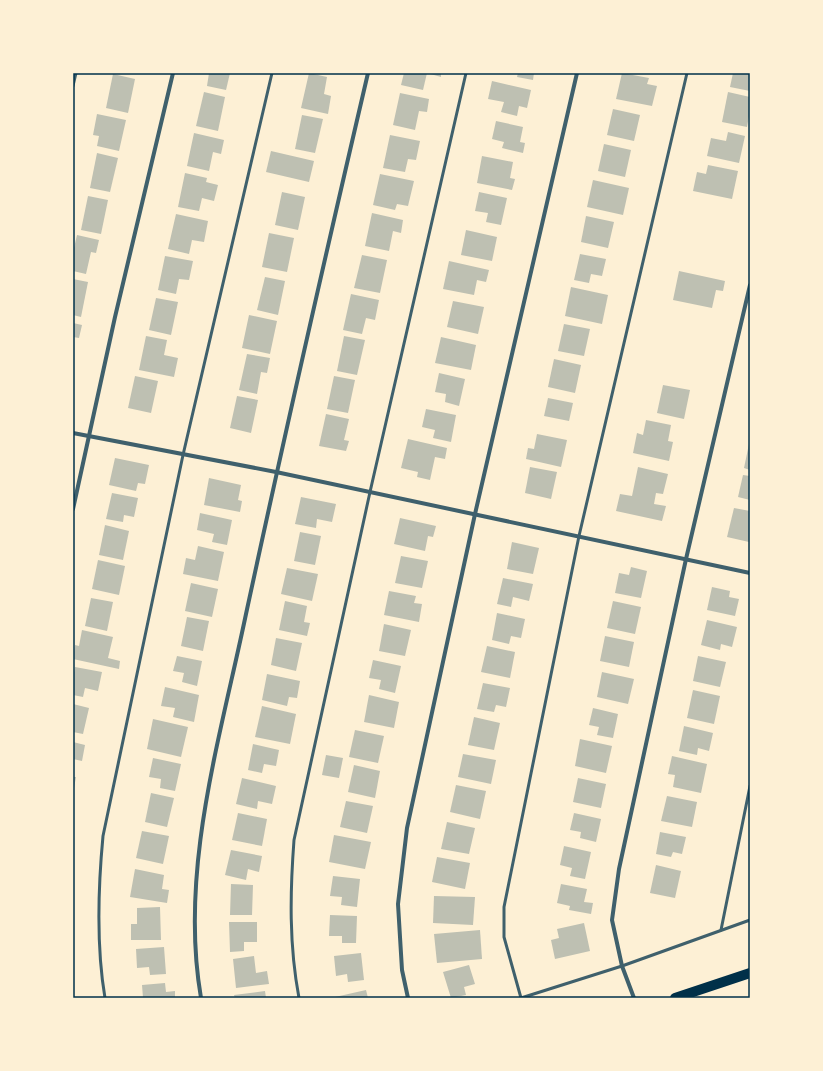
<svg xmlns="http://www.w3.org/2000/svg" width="823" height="1071" font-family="'Roboto Serif',serif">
  <rect width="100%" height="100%" fill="#fdf0d5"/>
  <g fill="#bec0b2">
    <polygon points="209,73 230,73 226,90 207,86"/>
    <polygon points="309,73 327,77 324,94 331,96 328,114 301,108"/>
    <polygon points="404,73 427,73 423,90 401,85"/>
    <polygon points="427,73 441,73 441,77"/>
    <polygon points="518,73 534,73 533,80 517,77"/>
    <polygon points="622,73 649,78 647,84 657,86 652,106 616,99"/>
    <polygon points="733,73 750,73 750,91 730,87"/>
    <polygon points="113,74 135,79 128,113 106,108"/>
    <polygon points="492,81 531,90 527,108 519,106 517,116 501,112 504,102 488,99"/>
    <polygon points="204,92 225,97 218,131 196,126"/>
    <polygon points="728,92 750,97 750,111 747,127 722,122"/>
    <polygon points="400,93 429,99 427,112 419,111 415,130 393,125"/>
    <polygon points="613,109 640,115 634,141 607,135"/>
    <polygon points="97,114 126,120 119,151 97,146 99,136 93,135"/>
    <polygon points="302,115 323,119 315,153 295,149"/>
    <polygon points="496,121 523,127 520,142 525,143 523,153 502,148 504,142 492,139"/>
    <polygon points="728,132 745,136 739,163 707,156 711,138 726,141"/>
    <polygon points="194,133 224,140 221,154 213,152 209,171 187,166"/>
    <polygon points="390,135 420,141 416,160 408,159 405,172 383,168"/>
    <polygon points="604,144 631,150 625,177 598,171"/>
    <polygon points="271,151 314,161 309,182 266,172"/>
    <polygon points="97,153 118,158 110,192 90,188"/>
    <polygon points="482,156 513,162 510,178 515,179 512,190 477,183"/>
    <polygon points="708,165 738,171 732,199 693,191 697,172 706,174"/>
    <polygon points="185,173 207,178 206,182 218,185 214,201 202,198 199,211 178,207"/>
    <polygon points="380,174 414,181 408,206 397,204 395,210 373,205"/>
    <polygon points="593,180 629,188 623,215 587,207"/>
    <polygon points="282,192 305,197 298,230 275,225"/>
    <polygon points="479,192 507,198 501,225 486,222 488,213 475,211"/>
    <polygon points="88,196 108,200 101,234 81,230"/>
    <polygon points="372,213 403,220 401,233 393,231 389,251 365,246"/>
    <polygon points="176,214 208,221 204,242 192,240 189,254 168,249"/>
    <polygon points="586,216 614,222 608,248 581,242"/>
    <polygon points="466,230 497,237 492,261 461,255"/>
    <polygon points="269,233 294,238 287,272 262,267"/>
    <polygon points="77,235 99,240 96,253 91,252 86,274 73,271 73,252"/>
    <polygon points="580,254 606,259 602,276 591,274 589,283 574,280"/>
    <polygon points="362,255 387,260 380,293 354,288"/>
    <polygon points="165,256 193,261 189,280 179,279 176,294 158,290"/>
    <polygon points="449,261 489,270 486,282 477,280 474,295 443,289"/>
    <polygon points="679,271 725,281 723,291 716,290 712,308 673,300"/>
    <polygon points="265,277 285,281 278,315 257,310"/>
    <polygon points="73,279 88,282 81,317 73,315"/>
    <polygon points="571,287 608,295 602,324 565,316"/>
    <polygon points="351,294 379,300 375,320 366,318 362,334 343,330"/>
    <polygon points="156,298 178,302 171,335 149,330"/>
    <polygon points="453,301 484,307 478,334 447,327"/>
    <polygon points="249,315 277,321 270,354 242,348"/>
    <polygon points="73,323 82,325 79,338 73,337"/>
    <polygon points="564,324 590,329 584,356 558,351"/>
    <polygon points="146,336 167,340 164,355 178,358 174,377 139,370"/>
    <polygon points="344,336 365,340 357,375 337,371"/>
    <polygon points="441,337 476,345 471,370 435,363"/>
    <polygon points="247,354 270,358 267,373 261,372 257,394 239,390"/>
    <polygon points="554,359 581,365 575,393 548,387"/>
    <polygon points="439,373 465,379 459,406 445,402 446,394 435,392"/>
    <polygon points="135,376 158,381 151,413 128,408"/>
    <polygon points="334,376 355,380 348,413 327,409"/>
    <polygon points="663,385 690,390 684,419 657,413"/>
    <polygon points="237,396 258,400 251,433 230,428"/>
    <polygon points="548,398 573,403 569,421 544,416"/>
    <polygon points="426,409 456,415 451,442 433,438 435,430 422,427"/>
    <polygon points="326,414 349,419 344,440 349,441 346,451 319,446"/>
    <polygon points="646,420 671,425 668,441 673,442 669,461 633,453 637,433 643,435"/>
    <polygon points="537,434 567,440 561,467 526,459 528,448 534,449"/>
    <polygon points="408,439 447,448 445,459 435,457 430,480 417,477 418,472 401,468"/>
    <polygon points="749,444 750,444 750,470 744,468"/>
    <polygon points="115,458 149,465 145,484 138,483 136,491 109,485"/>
    <polygon points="530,467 557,472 551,499 525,493"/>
    <polygon points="638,467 668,474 663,494 656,493 654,504 666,506 662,521 616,511 620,494 632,496"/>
    <polygon points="743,475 750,476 750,500 738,497"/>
    <polygon points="209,478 241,485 238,500 242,501 240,512 204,505"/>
    <polygon points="112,493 138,498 134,517 124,515 123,522 106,519"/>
    <polygon points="301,497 336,504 332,522 317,519 316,528 295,524"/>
    <polygon points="734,508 750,511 749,542 727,537"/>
    <polygon points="200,513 232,520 227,545 212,542 214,534 197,530"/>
    <polygon points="400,518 436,526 433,537 428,536 425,551 394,544"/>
    <polygon points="105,525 129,531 123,560 99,555"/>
    <polygon points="300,532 321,536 315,565 294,561"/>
    <polygon points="512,542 539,548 533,574 507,569"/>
    <polygon points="198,546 224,552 218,581 183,574 186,558 195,560"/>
    <polygon points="401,556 428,561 422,588 395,583"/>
    <polygon points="98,560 125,566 119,595 92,589"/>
    <polygon points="631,567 647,571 641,598 615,593 619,573 629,575"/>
    <polygon points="287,568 318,574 312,601 281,594"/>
    <polygon points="503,578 533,584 529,601 513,597 511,607 497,604"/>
    <polygon points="191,583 218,589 212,617 185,611"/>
    <polygon points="712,587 730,591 729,597 739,599 735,616 707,610"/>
    <polygon points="389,591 416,596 414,603 422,604 419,622 384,615"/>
    <polygon points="91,598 113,602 107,631 85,626"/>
    <polygon points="285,601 307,606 304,622 310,623 307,636 279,630"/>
    <polygon points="613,601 641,607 635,634 607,628"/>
    <polygon points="497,613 525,619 521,638 511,636 509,644 492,640"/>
    <polygon points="187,617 209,621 203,651 181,646"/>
    <polygon points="707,620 737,627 732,647 721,644 720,650 701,645"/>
    <polygon points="384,624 411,630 405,656 379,651"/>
    <polygon points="82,630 113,637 108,658 120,661 119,669 73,659 75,645 79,646"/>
    <polygon points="605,636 634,642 629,667 600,661"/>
    <polygon points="276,638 302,643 296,671 271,665"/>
    <polygon points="487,646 515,652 510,678 481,672"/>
    <polygon points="177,656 202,661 197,686 182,682 184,673 173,671"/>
    <polygon points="698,656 726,662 720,687 693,681"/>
    <polygon points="373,660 401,666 395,693 379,689 381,680 369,678"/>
    <polygon points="75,667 102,672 98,691 85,688 83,697 73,695 73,678"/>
    <polygon points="602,672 634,679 628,704 597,697"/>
    <polygon points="267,674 300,681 297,698 289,697 287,706 262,700"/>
    <polygon points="483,683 510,688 506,707 496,705 494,712 477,709"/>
    <polygon points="165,687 199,695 194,722 173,717 175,708 161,706"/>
    <polygon points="693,690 720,696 714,724 687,718"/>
    <polygon points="369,695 399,702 394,728 364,722"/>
    <polygon points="73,704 89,708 83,734 73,732"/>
    <polygon points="262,706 296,714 290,744 255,737"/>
    <polygon points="593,708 618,714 613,738 597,735 599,727 589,725"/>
    <polygon points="474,717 500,723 494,750 468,745"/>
    <polygon points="153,719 188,727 181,757 147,749"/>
    <polygon points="684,726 713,733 709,751 698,748 697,755 679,751"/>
    <polygon points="355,730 384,736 378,763 349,757"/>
    <polygon points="580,739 612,746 606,773 575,766"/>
    <polygon points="73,742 85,745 82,761 73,759"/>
    <polygon points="253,744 279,750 276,766 264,764 262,773 248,770"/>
    <polygon points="463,754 496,760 491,784 458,777"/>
    <polygon points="326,755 343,758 339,778 322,775"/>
    <polygon points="672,756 707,764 701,793 673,787 675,775 668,774"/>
    <polygon points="153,758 181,764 175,791 160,788 161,779 149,777"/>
    <polygon points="354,765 380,771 375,798 348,792"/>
    <polygon points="73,777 76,777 74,788 73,788"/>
    <polygon points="242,778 276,786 272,804 258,801 257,809 236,804"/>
    <polygon points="578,778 606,784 601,808 573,802"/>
    <polygon points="456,785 486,791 480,819 450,812"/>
    <polygon points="151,793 174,798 167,827 145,822"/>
    <polygon points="667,796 697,802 692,827 661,821"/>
    <polygon points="346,801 373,806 367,833 340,827"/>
    <polygon points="238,813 267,819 262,846 232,840"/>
    <polygon points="574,813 601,819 596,842 580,838 581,832 570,830"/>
    <polygon points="447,822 475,828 469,854 441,849"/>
    <polygon points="142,831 169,836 163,864 136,858"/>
    <polygon points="660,832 686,837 682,854 673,852 671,857 656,854"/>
    <polygon points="334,835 371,842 365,869 329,862"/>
    <polygon points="564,846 591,852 585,879 570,876 572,868 560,865"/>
    <polygon points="231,850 262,856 259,872 248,869 246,880 225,875"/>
    <polygon points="437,857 470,863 465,889 432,882"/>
    <polygon points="656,865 681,871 675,898 650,893"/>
    <polygon points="135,869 164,875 162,889 169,890 167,903 130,897"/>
    <polygon points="333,876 360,879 357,907 341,905 342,897 330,896"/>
    <polygon points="231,884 253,885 252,915 230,915"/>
    <polygon points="561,884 587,889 584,902 593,903 591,914 569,910 570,906 557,903"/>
    <polygon points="434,896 475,897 473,925 433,923"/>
    <polygon points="160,907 161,940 131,940 131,924 137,924 137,908"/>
    <polygon points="330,915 357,916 356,943 342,943 342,936 329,936"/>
    <polygon points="229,922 257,922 257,942 244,942 244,951 230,952"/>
    <polygon points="584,923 590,951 555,959 551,940 559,938 557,929"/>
    <polygon points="480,930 482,959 437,963 434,934"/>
    <polygon points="164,947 166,974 150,975 149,967 137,968 136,949"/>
    <polygon points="361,953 364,980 348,982 347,974 336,976 334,956"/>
    <polygon points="254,956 256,973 267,971 269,984 236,988 233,959"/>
    <polygon points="469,965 475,984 464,987 466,995 451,998 443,972"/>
    <polygon points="165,983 166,992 175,991 175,998 143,998 142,985"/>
    <polygon points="366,990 368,998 335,998 335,997"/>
    <polygon points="265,991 266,998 235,998 234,995"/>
  </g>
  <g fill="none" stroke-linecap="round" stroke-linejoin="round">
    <g stroke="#3f606c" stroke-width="3">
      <polyline points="73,86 76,73"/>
      <polyline points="721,930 750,786"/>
      <path d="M105,998C96,945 98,889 103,836L183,455L272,73"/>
      <path d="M299,998C289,945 290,893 294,840L370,492L466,73"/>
      <polyline points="521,998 504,937 504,907 579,536 687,73"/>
      <polyline points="521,998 622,966 750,920"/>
    </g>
    <g stroke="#3f606c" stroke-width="4">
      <polyline points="73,433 276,472 750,573"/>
      <polyline points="73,509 115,317 173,73"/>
      <path d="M201,998C179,871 220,739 246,614C285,433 326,253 368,73"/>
      <polyline points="408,998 402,970 398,904 407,828 475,514 577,73"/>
      <polyline points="634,998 622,966 612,920 619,869 686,559 750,285"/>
    </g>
    <polyline stroke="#003049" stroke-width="10" points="675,998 750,973"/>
  </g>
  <rect width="823" height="1071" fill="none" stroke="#fdf0d5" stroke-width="148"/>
  <rect x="74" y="74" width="675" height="923" fill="none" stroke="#003049" stroke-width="1.5"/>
</svg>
